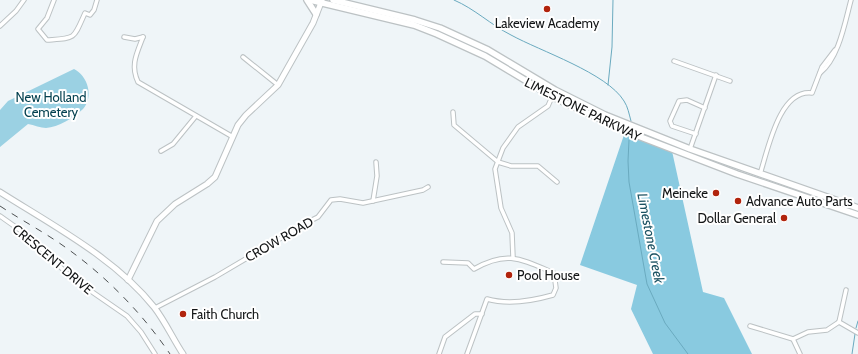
<svg xmlns="http://www.w3.org/2000/svg" width="858" height="354" font-family="Cabin,sans-serif">
  <rect width="100%" height="100%" fill="#eff5f8"/>
  <path fill="#9bd1e3" d="M74,69C88,76 94,97 83,109C74,118 58,127 46,128C41,128 34,125 28,124L0,147V110L8,101Z"/>
  <polygon fill="#89cae0" points="627,126 670,142 703,292 724,298 752,354 653,354 631,309 637,285 580,265"/>
  <g fill="none" stroke-linecap="round" stroke-linejoin="round">
    <g stroke="#6aaabf" stroke-width="1">
      <path d="M454,0C475,9 491,25 511,35C540,51 607,73 624,101C628,107 629,114 631,121"/>
      <polyline points="608,85 612,47 613,0"/>
      <polyline points="629,140 628,161 629,182 647,284 665,323 688,354"/>
      <polyline points="856,328 858,321"/>
      <polyline points="852,354 855,334"/>
    </g>
    <defs>
      <g id="street">
        <path d="M54,0L47,18L38,29L47,40C76,38 73,40 85,13L90,15L94,10L97,0"/>
        <polyline points="0,26 16,11 24,0"/>
        <polyline points="124,37 135,39 143,37"/>
        <path d="M143,37C137,53 130,65 138,82L233,137"/>
        <polyline points="243,57 278,85"/>
        <polyline points="674,61 730,81"/>
        <path d="M820,73C839,58 845,22 851,0"/>
        <polyline points="453,112 454,125 498,162 511,166 538,166 557,182"/>
        <polyline points="696,134 672,126 670,121 679,101 687,100 705,108"/>
        <polyline points="690,149 716,75"/>
        <polyline points="161,151 173,144 196,116"/>
        <path d="M760,174C768,150 779,89 812,93L822,67L835,50"/>
        <polyline points="373,201 377,176 376,162"/>
        <polyline points="0,216 34,240 36,244 72,278 127,316 141,332 155,354"/>
        <polyline points="513,257 512,233 501,208 495,169 503,148 518,127 548,106 555,90"/>
        <path d="M443,262L468,263L474,269C507,250 521,259 554,273L556,288L553,295C532,301 508,305 487,299L467,354"/>
        <polyline points="155,308 215,277 310,221 318,217 331,200 340,199 363,203 423,190 428,187"/>
        <polyline points="839,322 846,290"/>
        <polyline points="839,322 858,333"/>
        <polyline points="750,326 793,339 808,332 827,330 839,322"/>
        <polyline points="793,339 800,354"/>
        <polyline points="439,354 445,337 475,314 482,314"/>
      </g>
      <g id="secondary">
        <path d="M0,192C52,225 115,258 154,307C165,321 173,339 183,354"/>
        <polyline points="128,280 157,221 175,204 207,184 215,177 238,125 246,115 278,85 313,23 322,0"/>
      </g>
      <g id="primary">
        <polyline points="307,0 316,14"/>
        <polyline points="310,0 414,25 437,34 485,56 553,97 633,134 737,174 858,215"/>
        <polyline points="333,0 415,20 440,28 488,50 555,90 605,115 690,149 858,208"/>
      </g>
    </defs>
    <use href="#street" stroke="#bcc2c4" stroke-width="5.5"/>
    <use href="#secondary" stroke="#bcc2c4" stroke-width="7"/>
    <use href="#primary" stroke="#bcc2c4" stroke-width="8"/>
    <use href="#street" stroke="#fff" stroke-width="3.5"/>
    <use href="#secondary" stroke="#fff" stroke-width="5"/>
    <use href="#primary" stroke="#fff" stroke-width="5.5"/>
    <path stroke="#4e5152" stroke-width="1" stroke-dasharray="7 7" stroke-linecap="butt" d="M0,206C21,220 44,232 65,247C106,276 142,313 170,354"/>
  </g>
  <g fill="#b1230c" stroke="#fff" stroke-width="1.5">
    <circle cx="547" cy="9" r="4"/>
    <circle cx="716" cy="193" r="4"/>
    <circle cx="738" cy="201" r="4"/>
    <circle cx="784" cy="218" r="4"/>
    <circle cx="509" cy="275" r="4"/>
    <circle cx="183" cy="314" r="4"/>
  </g>
  <g text-anchor="middle" dominant-baseline="central" stroke-width="4" stroke-linejoin="round" paint-order="stroke">
    <g font-size="13" fill="#131516" stroke="#fff" text-anchor="start">
      <text x="547" y="23" text-anchor="middle">Lakeview Academy</text>
      <text x="708" y="193" text-anchor="end">Meineke</text>
      <text x="746" y="201">Advance Auto Parts</text>
      <text x="776" y="218" text-anchor="end">Dollar General</text>
      <text x="517" y="275">Pool House</text>
      <text x="191" y="314">Faith Church</text>
    </g>
    <g font-size="13" fill="#044150" stroke="#fff">
      <text x="51" y="97">New Holland<tspan x="51" dy="15">Cemetery</tspan></text>
    </g>
    <g font-size="13" fill="#131516" stroke="#fff">
      <text transform="translate(583 109) rotate(26)">LIMESTONE PARKWAY</text>
      <text transform="translate(279 239) rotate(-30)">CROW ROAD</text>
      <text transform="translate(53 259) rotate(40)">CRESCENT DRIVE</text>
    </g>
    <g font-size="14" font-style="italic" fill="#1d5363" stroke="#fff">
      <text transform="translate(651 238) rotate(79)">Limestone Creek</text>
    </g>
  </g>
</svg>
